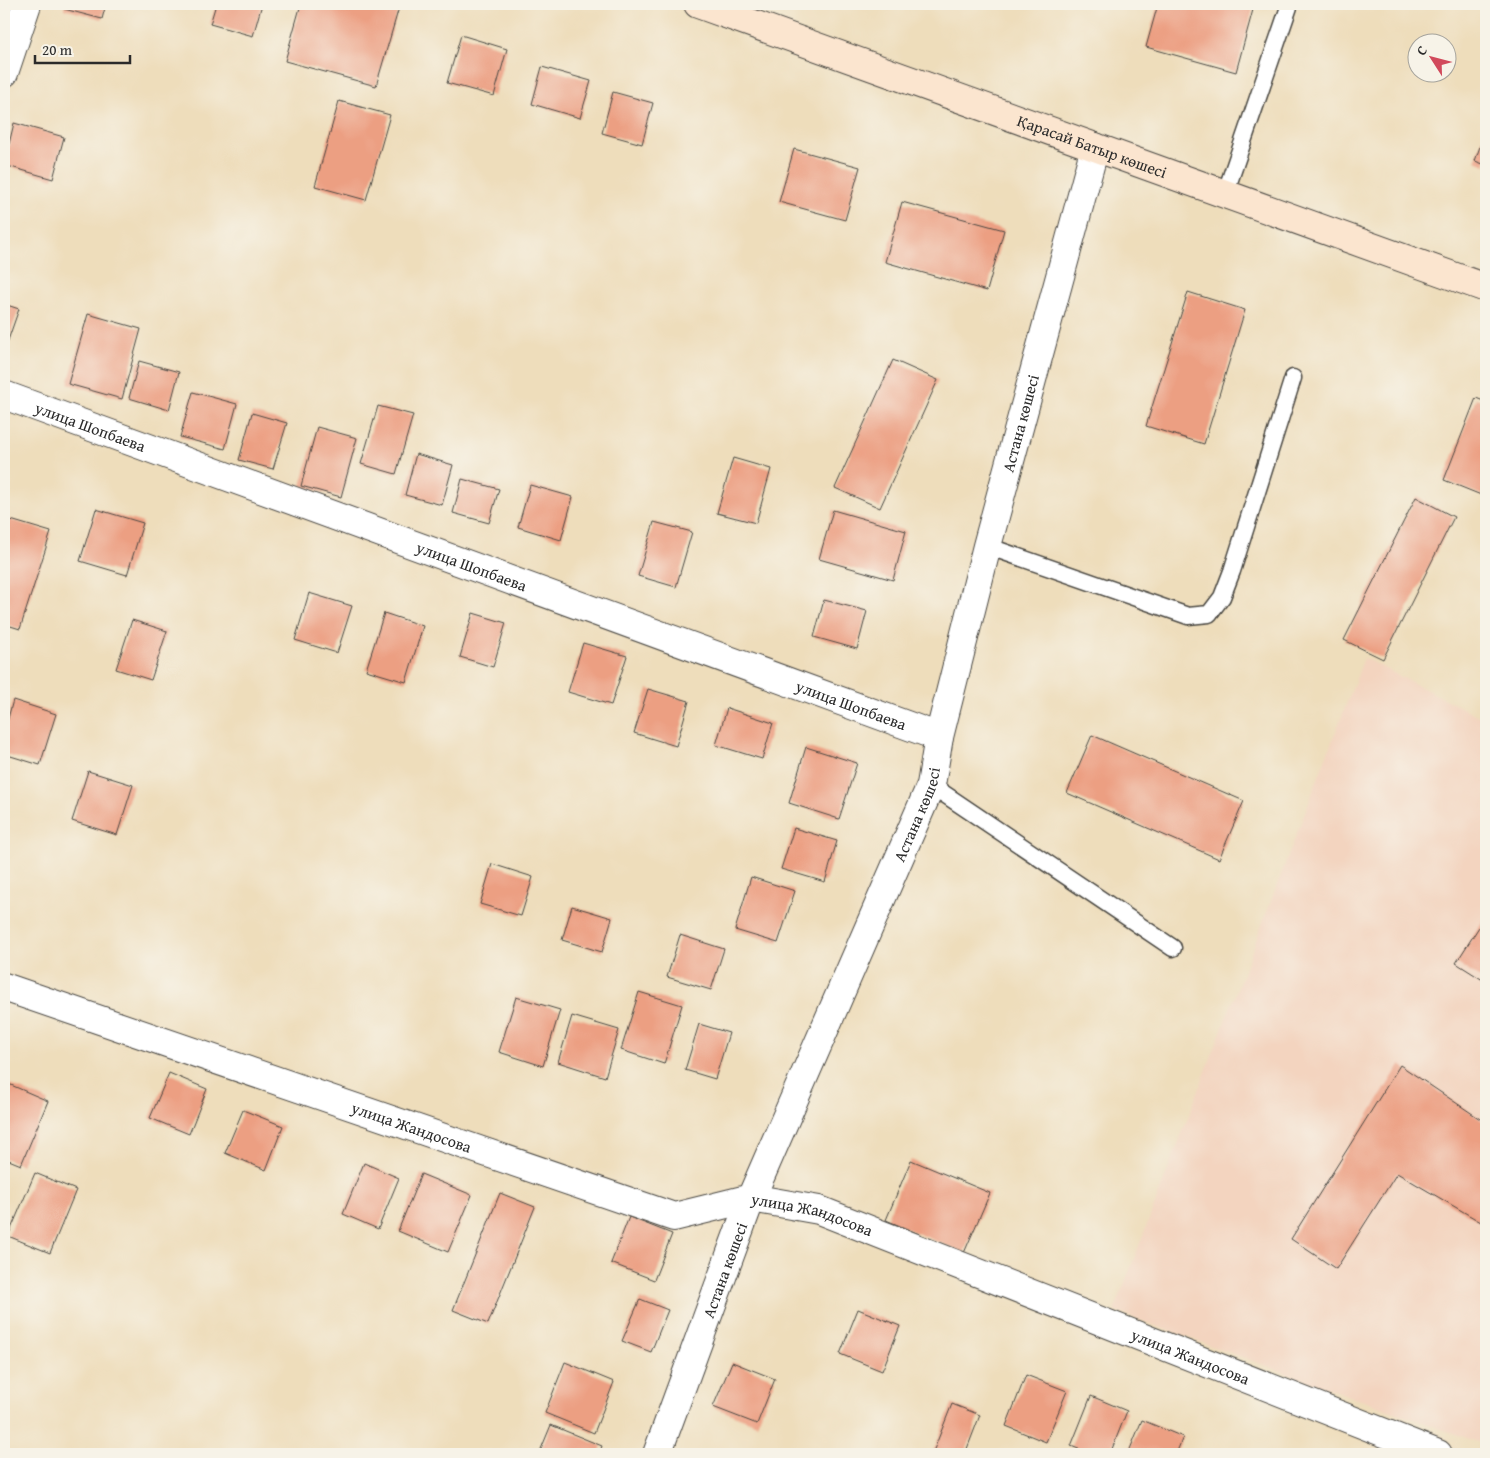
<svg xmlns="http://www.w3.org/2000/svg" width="1490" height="1458" font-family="'Gentium Book Plus',serif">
  <rect width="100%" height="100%" fill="#f7f3e8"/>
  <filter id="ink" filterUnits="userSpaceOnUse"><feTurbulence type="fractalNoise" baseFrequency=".02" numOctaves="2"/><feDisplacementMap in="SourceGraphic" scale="10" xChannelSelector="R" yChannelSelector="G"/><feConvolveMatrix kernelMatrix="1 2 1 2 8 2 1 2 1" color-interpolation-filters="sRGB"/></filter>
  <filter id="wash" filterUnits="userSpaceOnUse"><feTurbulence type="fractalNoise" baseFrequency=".0096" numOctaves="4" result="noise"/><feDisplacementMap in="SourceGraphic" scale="20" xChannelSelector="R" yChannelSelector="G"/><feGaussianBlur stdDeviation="1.12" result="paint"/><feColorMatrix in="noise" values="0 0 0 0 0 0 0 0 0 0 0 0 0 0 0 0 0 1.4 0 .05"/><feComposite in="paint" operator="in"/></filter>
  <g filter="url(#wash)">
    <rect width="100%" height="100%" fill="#edb"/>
    <polygon fill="#f3d4bf" points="1364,658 1486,720 1486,1445 1114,1311"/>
    <g id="blocks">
      <g fill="#ec9f82">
        <polygon points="65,4 106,4 102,19 64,9"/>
        <polygon points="216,4 262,4 253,36 210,24"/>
        <polygon points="301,4 400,4 376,86 285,61"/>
        <polygon points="1158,4 1245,4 1254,6 1236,72 1146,47"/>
        <polygon points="461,35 507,49 494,96 447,83"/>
        <polygon points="542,67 591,81 580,118 532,104"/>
        <polygon points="613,92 653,103 642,144 602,133"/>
        <polygon points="339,101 390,115 366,200 315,186"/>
        <polygon points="14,123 64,137 53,179 4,165"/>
        <polygon points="1486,129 1486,165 1475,161"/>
        <polygon points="794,149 860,167 845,220 779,202"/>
        <polygon points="902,202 1004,230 987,291 885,262"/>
        <polygon points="1188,292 1245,310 1204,444 1146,426"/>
        <polygon points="4,304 19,309 6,346 4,345"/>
        <polygon points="88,314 141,329 122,399 68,384"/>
        <polygon points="893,360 938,380 880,508 835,488"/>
        <polygon points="139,361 179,372 169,410 129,398"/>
        <polygon points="193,392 237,404 225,449 180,437"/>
        <polygon points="1476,398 1486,402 1486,497 1444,480"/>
        <polygon points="378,406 413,415 396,474 361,464"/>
        <polygon points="252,413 287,423 273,469 239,460"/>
        <polygon points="317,427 357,438 341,497 301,486"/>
        <polygon points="416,454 453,465 442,505 405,495"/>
        <polygon points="733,458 771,469 756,523 717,513"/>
        <polygon points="462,479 499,489 489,523 453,513"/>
        <polygon points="530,485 573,497 561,540 518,527"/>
        <polygon points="1416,497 1454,517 1383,659 1344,640"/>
        <polygon points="96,509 143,523 127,575 80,561"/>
        <polygon points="833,510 906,531 893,580 819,559"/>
        <polygon points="4,518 51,532 20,629 4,624"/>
        <polygon points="654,522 692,532 676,587 638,576"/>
        <polygon points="309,593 352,606 337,653 295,640"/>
        <polygon points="824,600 867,611 857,649 814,637"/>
        <polygon points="384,613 423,626 406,682 366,670"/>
        <polygon points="473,613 506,623 493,667 460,657"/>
        <polygon points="132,620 167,631 151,680 116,669"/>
        <polygon points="583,643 627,656 611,705 568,692"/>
        <polygon points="648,689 689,701 676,746 634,733"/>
        <polygon points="13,700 56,714 40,765 4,754 4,733"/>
        <polygon points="727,708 773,723 762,759 716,745"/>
        <polygon points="1092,735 1244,801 1219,859 1067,793"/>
        <polygon points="806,747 857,763 839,819 789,803"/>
        <polygon points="88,771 133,785 117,835 72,821"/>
        <polygon points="794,828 837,841 825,882 781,869"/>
        <polygon points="492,864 533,877 521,916 480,904"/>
        <polygon points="751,877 795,891 778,943 735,930"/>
        <polygon points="572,906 612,918 602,952 562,940"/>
        <polygon points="1486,916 1486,982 1456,963"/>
        <polygon points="680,935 724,949 711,990 667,977"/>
        <polygon points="639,992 682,1005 664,1064 621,1050"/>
        <polygon points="516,997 560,1010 543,1066 499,1052"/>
        <polygon points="572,1016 619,1030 605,1077 558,1062"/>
        <polygon points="699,1024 729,1033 715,1079 685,1070"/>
        <polygon points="1400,1065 1486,1123 1486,1225 1397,1173 1336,1269 1291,1239"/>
        <polygon points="169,1073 207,1089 189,1134 150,1118"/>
        <polygon points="4,1082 48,1101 21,1165 4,1158"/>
        <polygon points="243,1110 283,1126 266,1170 225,1153"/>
        <polygon points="911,1160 990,1193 964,1253 886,1220"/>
        <polygon points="364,1163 399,1178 378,1229 343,1214"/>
        <polygon points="35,1173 76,1190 50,1253 8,1236"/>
        <polygon points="421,1174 472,1195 448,1252 398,1231"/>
        <polygon points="500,1193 535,1207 488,1324 453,1310"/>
        <polygon points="629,1217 672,1234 654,1280 611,1263"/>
        <polygon points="640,1299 668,1310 651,1352 622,1341"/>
        <polygon points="858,1309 900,1326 882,1371 840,1354"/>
        <polygon points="565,1362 614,1382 594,1433 545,1413"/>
        <polygon points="732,1362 775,1379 757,1424 713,1407"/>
        <polygon points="1026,1375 1067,1391 1046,1442 1006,1426"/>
        <polygon points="1091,1396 1127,1411 1110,1454 1091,1454 1071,1446"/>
        <polygon points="952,1404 980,1415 965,1454 940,1454 933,1452"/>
        <polygon points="1142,1420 1183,1437 1176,1454 1128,1454"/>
        <polygon points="551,1425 602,1446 599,1454 539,1454"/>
      </g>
    </g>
  </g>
  <g filter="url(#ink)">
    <use href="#blocks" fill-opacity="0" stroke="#484641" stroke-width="1"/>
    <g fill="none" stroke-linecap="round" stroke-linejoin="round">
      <defs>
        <g id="service">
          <polyline points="1225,194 1290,4"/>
          <polyline points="987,546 1188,616 1209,614 1222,597 1232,571 1293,378"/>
          <polyline points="931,785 1173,948"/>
        </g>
        <g id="minor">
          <polyline points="4,73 27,4"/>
          <path id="s1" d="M4,395L939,737"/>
          <path id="s2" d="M4,987L674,1217L751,1198L819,1210L1438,1454"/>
          <path id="s3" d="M657,1454L751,1198L931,785L939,737L987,546L1095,147"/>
        </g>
        <g id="secondary">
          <path id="s4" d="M698,4L1486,288"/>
        </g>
      </defs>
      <use href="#service" stroke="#484641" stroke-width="19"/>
      <use href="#minor" stroke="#484641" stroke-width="30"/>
      <use href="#secondary" stroke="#484641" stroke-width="30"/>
      <use href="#service" stroke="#fff" stroke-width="16"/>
      <use href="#minor" stroke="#fff" stroke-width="28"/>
      <use href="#secondary" stroke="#fbe5cf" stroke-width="28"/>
    </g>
  </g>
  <g text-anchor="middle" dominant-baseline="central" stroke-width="4" stroke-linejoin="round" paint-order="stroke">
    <g font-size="16" fill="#2b2b2b" stroke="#f7f3e8">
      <text stroke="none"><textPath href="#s4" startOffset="419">Қарасай Батыр көшесі</textPath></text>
      <text stroke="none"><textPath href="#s3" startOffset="1096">Астана көшесі</textPath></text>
      <text stroke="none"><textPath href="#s1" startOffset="92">улица Шопбаева</textPath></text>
      <text stroke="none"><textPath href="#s1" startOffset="498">улица Шопбаева</textPath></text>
      <text stroke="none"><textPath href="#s1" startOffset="902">улица Шопбаева</textPath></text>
      <text stroke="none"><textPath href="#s3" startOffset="691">Астана көшесі</textPath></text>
      <text stroke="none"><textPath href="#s2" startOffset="431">улица Жандосова</textPath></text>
      <text stroke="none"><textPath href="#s2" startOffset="851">улица Жандосова</textPath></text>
      <text stroke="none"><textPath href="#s3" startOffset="196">Астана көшесі</textPath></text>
      <text stroke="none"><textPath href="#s2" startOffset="1256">улица Жандосова</textPath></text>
    </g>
  </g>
  <rect width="1490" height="1458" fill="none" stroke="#f7f3e8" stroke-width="20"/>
  <g transform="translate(1432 58) rotate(306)"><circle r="24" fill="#f7f3e8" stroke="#a5a39c"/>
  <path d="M0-4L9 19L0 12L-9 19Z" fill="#d1495b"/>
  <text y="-8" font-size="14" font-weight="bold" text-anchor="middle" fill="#2b2b2b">С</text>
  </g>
  <path d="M35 55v8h95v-8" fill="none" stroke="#2b2b2b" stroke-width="2.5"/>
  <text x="42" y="55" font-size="15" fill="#2b2b2b" stroke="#f7f3e8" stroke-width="4" paint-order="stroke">20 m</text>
</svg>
